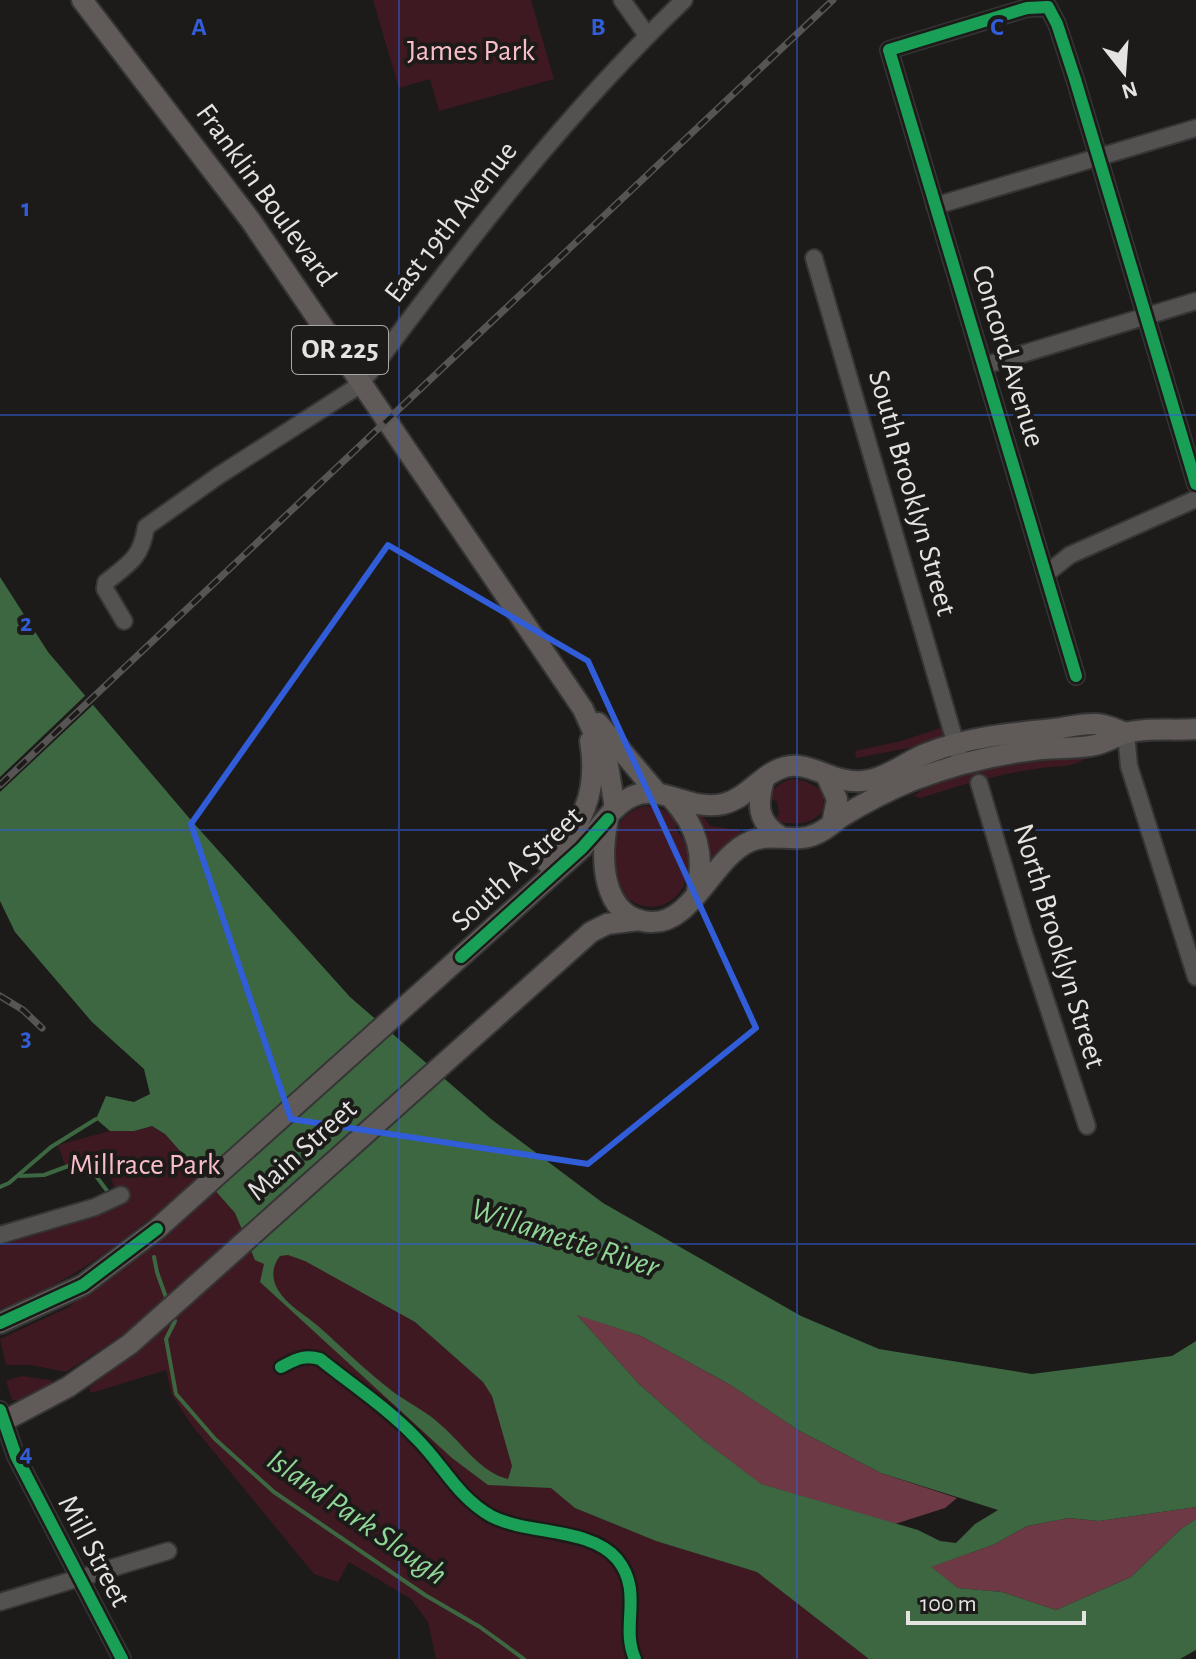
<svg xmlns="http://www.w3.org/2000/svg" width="1196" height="1659" font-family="'Alegreya Sans',sans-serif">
  <rect width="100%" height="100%" fill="#1c1b1a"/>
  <g fill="#3f1922">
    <polygon points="373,0 531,0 554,79 439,111 430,79 399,88"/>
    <polygon points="944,727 944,736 934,743 856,758 855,751 901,741"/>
    <path d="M1087,757C1077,766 1063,766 1051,767C1005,772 964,784 921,798L914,796C943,771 1047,759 1087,757Z"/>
    <path d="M792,779L805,781L825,792L822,812C807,828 795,823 775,822L779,812L777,802L770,798C773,787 781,782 792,779Z"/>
    <path d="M645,806L662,809L676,819C674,829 680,838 689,843C699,924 617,924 611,865C611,857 613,848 614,840C616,822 629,810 645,806Z"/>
    <polygon points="696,814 702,815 710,826 739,830 743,835 710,864"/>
    <path d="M152,1126L165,1134L235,1213L269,1240L415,1322L483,1382L575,1508L656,1541L757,1572L869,1659H436L428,1622L411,1599L349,1562L338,1582L314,1574L191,1424L172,1395L166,1370L91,1393L89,1388L135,1351L124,1334L66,1372L31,1365H6L0,1339L69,1307L160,1233L148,1220C100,1259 59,1287 0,1309V1246L120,1203L111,1178L105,1171L66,1168L58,1145L110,1131H134Z"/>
    <polygon points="21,1376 50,1380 53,1383 19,1400 12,1400 6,1381"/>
  </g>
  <g fill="#6c3944">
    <polygon points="576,1314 641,1336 729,1384 798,1430 881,1473 957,1498 945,1508 895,1524 760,1484 703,1440 639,1384"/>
    <polygon points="1196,1507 1196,1519 1181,1529 1131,1577 1056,1610 1002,1592 958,1588 930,1567 995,1544 1027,1526 1069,1518 1099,1521"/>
  </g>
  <path fill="#3c6741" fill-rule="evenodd" d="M0,577L48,652L190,819L350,997L491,1119L603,1203L801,1316L879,1349L1032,1374L1172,1356L1196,1341V1507L1099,1521L1069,1518L1027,1526L995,1544L931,1567L958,1588L1002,1592L1056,1610L1131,1577L1181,1529L1196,1519V1650L1180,1659H869L757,1572L656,1541L575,1508L551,1488L488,1485L452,1458L260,1282L264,1264L255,1260L235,1213L165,1134L152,1126L134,1131H110L96,1119L106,1096L134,1102L150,1094L144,1069L92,1022L15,932L0,901ZM288,1255L305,1261L415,1322L483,1382L492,1396L512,1466L508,1479C481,1473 462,1443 442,1426C428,1412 408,1403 392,1391C366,1371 343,1348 318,1326C304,1314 288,1306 278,1290C271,1278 272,1266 280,1256ZM577,1315L641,1336L729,1384L798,1430L881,1473L998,1510L975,1524L956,1543L940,1541L918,1530L761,1484L703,1440L639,1384Z"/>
  <polygon fill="#1c1b1a" points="88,693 96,702 0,792 0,777"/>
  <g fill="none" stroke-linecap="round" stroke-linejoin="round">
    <g stroke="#3c6741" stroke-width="4">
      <polyline points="20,1176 44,1175 71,1165 85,1166 90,1168 108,1192"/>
      <polyline points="0,1187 9,1183 51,1147 96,1119"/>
      <polyline points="154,1257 157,1272 168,1303"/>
      <polyline points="172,1315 175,1321 166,1339 176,1394 215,1439 274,1492 425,1595 480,1627 524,1659"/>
    </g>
    <defs>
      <g id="minor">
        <polyline points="622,0 647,35"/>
        <polyline points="935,206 1196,128"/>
        <polyline points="814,258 959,755"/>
        <polyline points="983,366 1196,301"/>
        <polyline points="1046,574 1070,555 1196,499"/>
        <path d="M124,621L105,589L106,582C130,563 141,558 146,527L218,476L352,390L370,372C467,242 566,113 684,0"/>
        <polyline points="1076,676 889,50 1027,8 1048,7 1057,24 1075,79 1196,484"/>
        <polyline points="1126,733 1129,766 1196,977"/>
        <polyline points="979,783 1024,934 1087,1126"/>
        <polyline points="0,1235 95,1207 121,1195"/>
        <polyline points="0,1410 16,1456 122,1659"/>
        <polyline points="0,1602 168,1551"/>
      </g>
      <g id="major">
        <polyline points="82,0 251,221 583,709 608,765 615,809"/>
        <polyline points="598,723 658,794"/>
        <polyline points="827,777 837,799 832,823"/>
        <path d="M764,780C757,804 757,822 780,836"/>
        <path d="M672,799C697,826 705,855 697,891"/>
        <path d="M608,819C600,854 600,919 650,922C693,925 712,857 751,841C774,832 796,844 816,834C826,830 833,823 841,817C864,803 887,791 911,781C952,765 997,754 1041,749C1059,747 1078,749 1095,745C1105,743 1114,737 1123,734C1145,727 1173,731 1196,729"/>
        <path d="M548,864C582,825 599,793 590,741"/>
        <path d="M0,1323L83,1285L157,1229L582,848C598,830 615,800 639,794C667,788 692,811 723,804C748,798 762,773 785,767C809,760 833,784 862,781C887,779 906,761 928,753C968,737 1012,733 1054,729C1068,727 1083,723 1097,724C1106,724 1117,730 1126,733"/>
        <polyline points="0,1423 68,1387 130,1344 591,932 607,924 639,920"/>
      </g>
    </defs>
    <use href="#minor" stroke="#363535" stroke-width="20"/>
    <use href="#major" stroke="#363535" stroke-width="24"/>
    <use href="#minor" stroke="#535251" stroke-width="16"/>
    <use href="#major" stroke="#605b58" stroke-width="20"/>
    <defs>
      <g id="rail">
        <polyline points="0,785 833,0"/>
        <polyline points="0,996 23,1010 42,1028"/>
      </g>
    </defs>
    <use href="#rail" stroke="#565554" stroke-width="7"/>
    <use href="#rail" stroke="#1d1b19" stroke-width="4" stroke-dasharray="12" stroke-linecap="butt"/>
    <defs>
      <g id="cycleway">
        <polyline points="1076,676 889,50 1027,8 1048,7 1057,24 1075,79 1196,484"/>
        <polyline points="461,957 582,848 608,819"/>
        <polyline points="0,1323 83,1285 157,1229"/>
        <path d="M281,1367C295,1360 304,1354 320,1359C351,1384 387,1408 415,1437C442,1463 457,1497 491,1516C527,1535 590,1527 617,1559C644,1592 620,1626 635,1659"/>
        <polyline points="0,1410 16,1456 122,1659"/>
      </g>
    </defs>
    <use href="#cycleway" stroke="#1d1b19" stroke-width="17"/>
    <use href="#cycleway" stroke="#1a9f57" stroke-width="12"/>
  </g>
  <path fill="none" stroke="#315dd9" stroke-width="6" stroke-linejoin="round" d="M388,545L588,661L756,1028L588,1164L291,1119L191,824Z"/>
  <path fill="none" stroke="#315dd9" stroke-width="2" stroke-opacity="0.55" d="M399,0V1659M797,0V1659M0,415H1196M0,830H1196M0,1244H1196"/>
  <g text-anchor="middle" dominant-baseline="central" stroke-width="8" stroke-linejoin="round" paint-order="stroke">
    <rect fill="#1d1b19" stroke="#a8a7a5" stroke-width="2" x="292" y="326" width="96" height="48" rx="6"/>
    <g font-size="28" font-weight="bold" fill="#e4e3e1">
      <text x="340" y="350">OR 225</text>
    </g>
    <g font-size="30" fill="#f8bec8" stroke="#1d1b19">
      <text x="471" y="51">James Park</text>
      <text x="145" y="1165">Millrace Park</text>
    </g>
    <g font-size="30" fill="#e4e3e1" stroke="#1d1b19">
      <text transform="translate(266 195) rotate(54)">Franklin Boulevard</text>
      <text transform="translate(451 222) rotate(-52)">East 19th Avenue</text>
      <text transform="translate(1008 356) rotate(73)">Concord Avenue</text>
      <text transform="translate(912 493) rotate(74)">South Brooklyn Street</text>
      <text transform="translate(517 869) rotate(-43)">South A Street</text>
      <text transform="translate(1059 946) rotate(73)">North Brooklyn Street</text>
      <text transform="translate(302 1150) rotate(-42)">Main Street</text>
      <text transform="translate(94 1551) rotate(62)">Mill Street</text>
    </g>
    <g font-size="32" font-style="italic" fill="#8fd697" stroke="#1d1b19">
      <text transform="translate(565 1238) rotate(18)">Willamette River</text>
      <text transform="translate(357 1517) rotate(35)">Island Park Slough</text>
    </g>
  </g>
  <g font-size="26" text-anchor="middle" font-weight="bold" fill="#315dd9" stroke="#1d1b19" stroke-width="8" stroke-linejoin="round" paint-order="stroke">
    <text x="199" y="35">A</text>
    <text x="598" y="35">B</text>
    <text x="997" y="35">C</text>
    <text x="26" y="216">1</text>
    <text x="26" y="631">2</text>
    <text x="26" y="1046">3</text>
    <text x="26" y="1461">4</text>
  </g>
  <g transform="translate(1124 72) rotate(163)" stroke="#1d1b19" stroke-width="6" paint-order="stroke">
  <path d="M0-6L14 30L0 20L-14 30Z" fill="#e4e3e1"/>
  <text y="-12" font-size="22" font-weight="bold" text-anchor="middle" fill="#e4e3e1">N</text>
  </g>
  <path d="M908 1611v12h176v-12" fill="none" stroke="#e4e3e1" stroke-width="4"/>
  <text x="920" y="1611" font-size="24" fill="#e4e3e1" stroke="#1d1b19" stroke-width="6" paint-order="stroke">100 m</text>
</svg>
